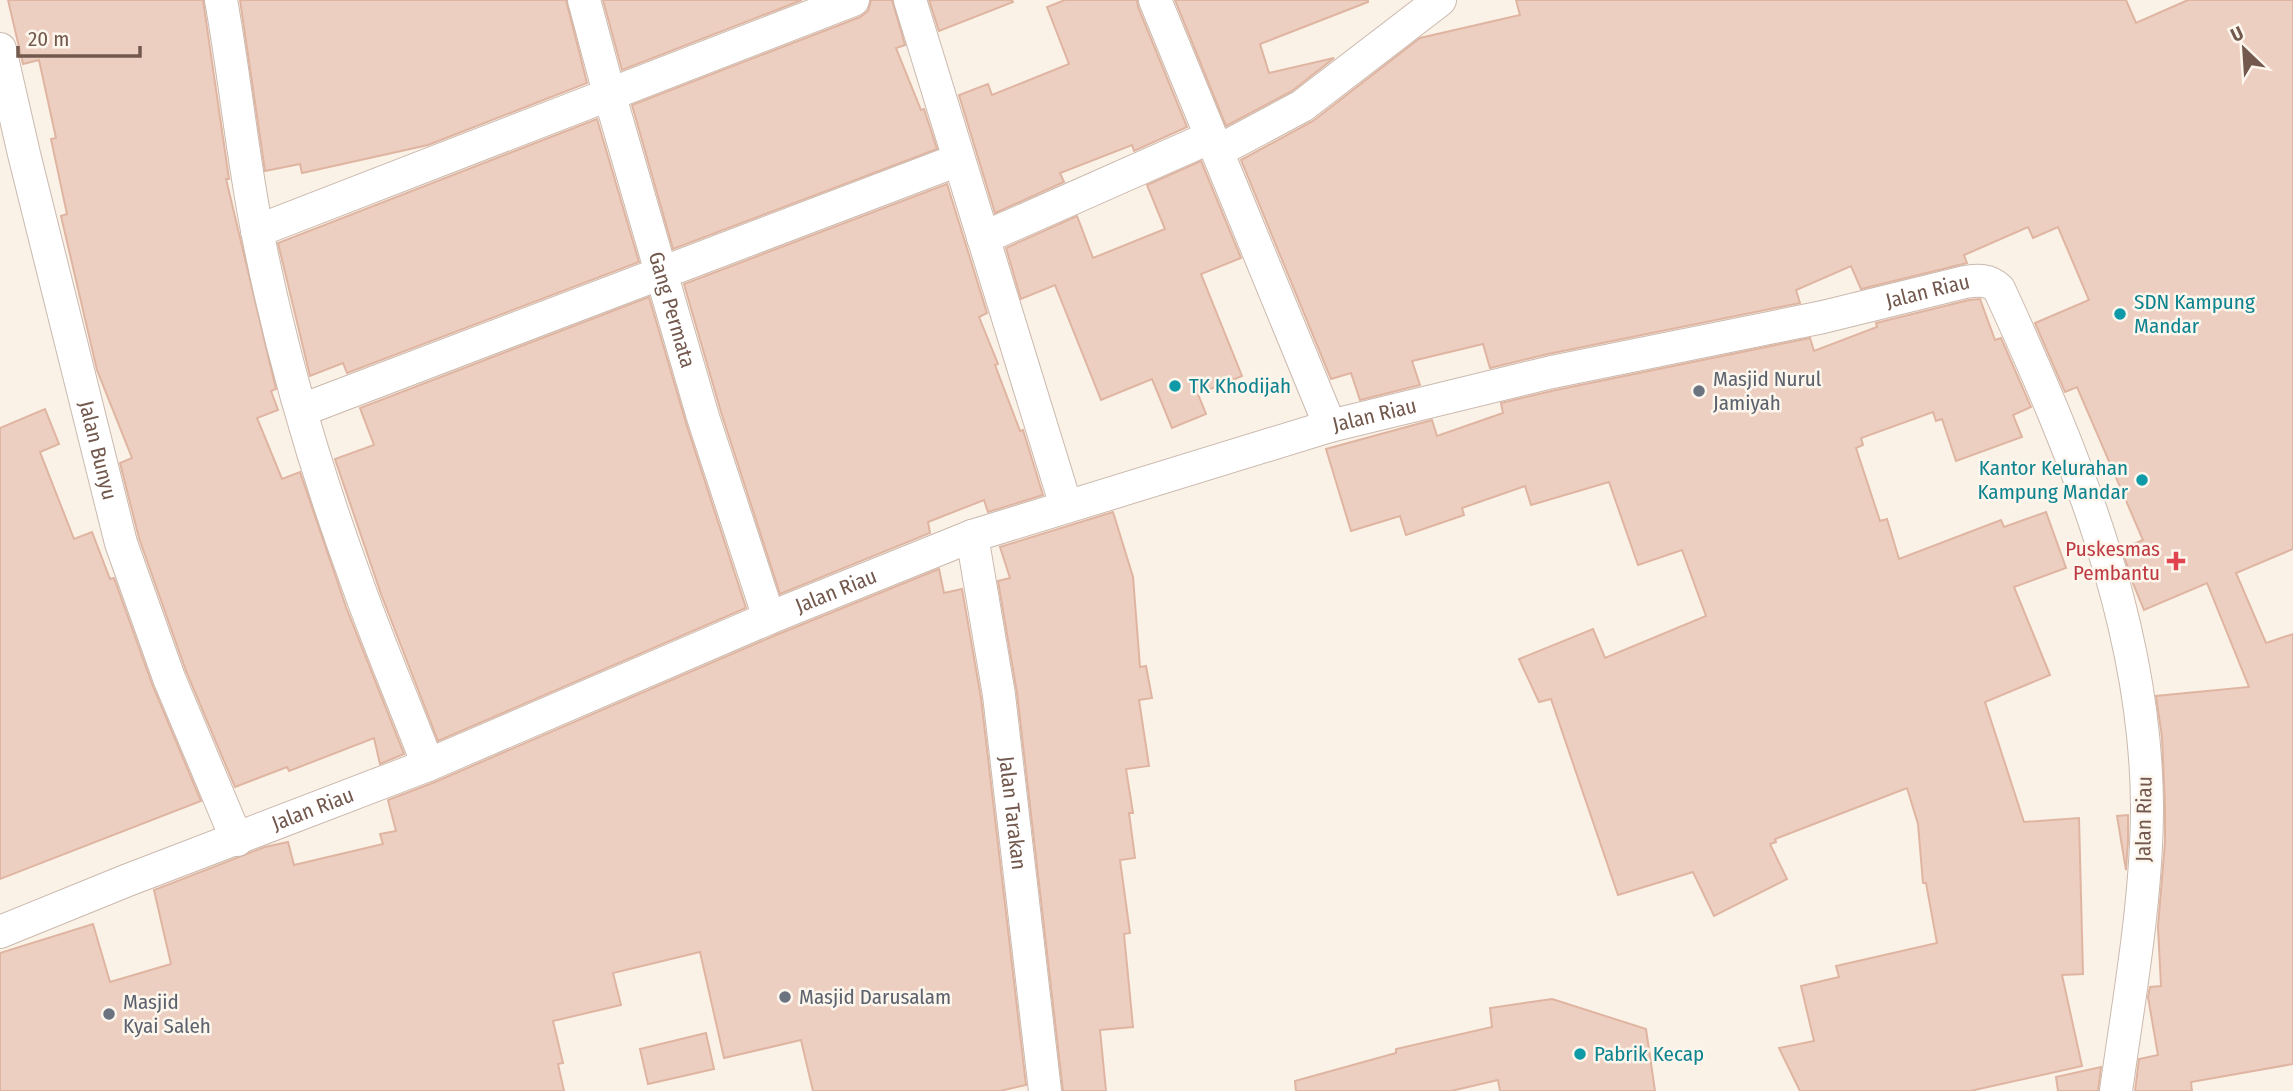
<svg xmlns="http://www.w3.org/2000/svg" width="2293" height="1091" font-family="'Fira Sans Condensed',sans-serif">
  <rect width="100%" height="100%" fill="#faf1e7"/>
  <g fill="#edcfc1" stroke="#dfb5a2" stroke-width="2">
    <polygon points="8,0 203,0 229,179 226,179 276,389 271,391 278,410 257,418 282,479 300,472 346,607 404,754 380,764 374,738 289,771 287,767 235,787 186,671 139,538 120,463 132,458 97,370 61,216 67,214 51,139 56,138 39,60 23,64"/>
    <polygon points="240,0 566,0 587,83 428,145 302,173 300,164 265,171"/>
    <polygon points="603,0 802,0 622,70"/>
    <polygon points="871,0 892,0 905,45 896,48 921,110 924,109 937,149 673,249 632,105 860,17 868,11"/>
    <polygon points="929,0 1012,0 1013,2 939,31"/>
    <polygon points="1065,0 1137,0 1138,7 1187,127 1134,151 1132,145 1060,173 1064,182 995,213 959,95 988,84 992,95 1069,64 1047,7"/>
    <polygon points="1175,0 1368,0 1368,2 1260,44 1269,73 1334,58 1292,91 1226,126"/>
    <polygon points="1516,0 2126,0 2136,23 2188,0 2293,0 2293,549 2236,573 2266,643 2293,634 2293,1064 2191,1082 2192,1091 2135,1091 2139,1059 2158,1055 2148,997 2150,987 2161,986 2158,927 2165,842 2165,805 2162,737 2156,696 2249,687 2207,583 2144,610 2132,581 2122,549 2143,540 2077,387 2065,392 2035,323 2089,300 2058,227 2033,238 2028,227 1964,255 1967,263 1861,289 1851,266 1796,290 1800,303 1548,354 1490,368 1483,344 1412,361 1420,385 1360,400 1351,373 1331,379 1241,160 1313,121 1420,38 1520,15"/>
    <polygon points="597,119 639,262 347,373 343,363 310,376 278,243"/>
    <polygon points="1201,161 1241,258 1201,274 1242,376 1198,394 1206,414 1172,428 1152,379 1101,400 1055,285 1021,299 1006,248 1077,216 1093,258 1165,229 1147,185"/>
    <polygon points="947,184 987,313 979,317 998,364 995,365 1020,431 1023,430 1043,495 988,512 984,500 928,522 930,533 780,594 721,412 684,284"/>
    <polygon points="649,297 686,423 746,608 438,741 381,594 335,459 374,445 360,408"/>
    <polygon points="1980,299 1995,340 2001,338 2031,407 2013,415 2022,437 1956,461 1942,419 1936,421 1933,412 1861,438 1863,445 1856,448 1880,521 1887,519 1899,559 2001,520 2004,527 2046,512 2066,568 2014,587 2050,675 1985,702 2024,822 2079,818 2083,974 2062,975 2082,1066 1970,1091 1800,1091 1779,1048 1814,1041 1801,986 1839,977 1836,966 1937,943 1926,883 1923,883 1918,824 1907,788 1775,839 1776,842 1770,844 1787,879 1714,916 1693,872 1618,895 1551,699 1539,702 1519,659 1593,629 1605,658 1706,616 1682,550 1638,565 1609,482 1531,505 1525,486 1462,508 1464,515 1406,535 1400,516 1351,531 1326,449 1432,420 1437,436 1503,413 1501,403 1556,390 1810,338 1814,351 1877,327 1876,323 1969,300"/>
    <polygon points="45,409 59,444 40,452 74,539 92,532 110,579 114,578 152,684 201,801 0,879 0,428"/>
    <polygon points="1113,512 1133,577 1140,667 1146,666 1152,698 1139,700 1149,766 1126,769 1133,813 1129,813 1135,858 1120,860 1130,933 1124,934 1133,1027 1100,1030 1106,1091 1063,1091 1017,693 998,581 1010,578 1000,547"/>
    <polygon points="939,569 944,593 962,589 981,698 1026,1085 1000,1091 813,1091 801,1040 724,1058 700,952 613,973 621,1005 553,1021 563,1063 558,1064 564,1091 0,1091 0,953 93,924 110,982 171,964 154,890 265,847 288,842 294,865 383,844 380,834 396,831 388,800 435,782 776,635"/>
    <polygon points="2128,815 2128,841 2126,870 2117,816"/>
    <polygon points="1552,999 1646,1029 1655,1091 1500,1091 1498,1080 1451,1091 1296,1091 1295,1081 1396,1053 1396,1049 1492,1027 1490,1008"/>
    <polygon points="706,1033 714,1069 648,1084 640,1049"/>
    <polygon points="2101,1067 2098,1091 2058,1091 2056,1077"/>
  </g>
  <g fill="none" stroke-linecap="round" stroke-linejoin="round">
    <defs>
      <g id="minor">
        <path d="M221,0C235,77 242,154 257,230C280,348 314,465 355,577C377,640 404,702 428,765"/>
        <path id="s1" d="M584,0L609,93L703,417L769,618"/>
        <polyline points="910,0 1066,506"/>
        <polyline points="1155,0 1330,426"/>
        <path id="s2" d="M0,49L24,154L121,543L169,678L237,840"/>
        <polyline points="1218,151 1302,106 1440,0"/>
        <polyline points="257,231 853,0"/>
        <polyline points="983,238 1211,137"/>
        <polyline points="302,410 958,160"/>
        <path id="s3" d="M972,536L999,695L1045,1091"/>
        <path id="s4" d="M0,932L128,880L428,765L769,618L972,536L1330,426L1552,372L1823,317L1965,282C1978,280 1989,279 1999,289C2074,452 2146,624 2147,806C2147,900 2129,998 2116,1091"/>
      </g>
    </defs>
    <use href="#minor" stroke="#cbb9ae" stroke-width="34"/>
    <use href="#minor" stroke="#fff" stroke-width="32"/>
  </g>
  <g fill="#0f9aa8" stroke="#fdf6ed" stroke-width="2.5">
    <circle cx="2120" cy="314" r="7"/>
    <circle cx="1175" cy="386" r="7"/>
    <circle cx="2142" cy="480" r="7"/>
    <circle cx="1580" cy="1054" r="7"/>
  </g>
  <g fill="#6b7280" stroke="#fdf6ed" stroke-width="2.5">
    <circle cx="1699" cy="391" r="7"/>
    <circle cx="785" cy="997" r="7"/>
    <circle cx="109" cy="1014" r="7"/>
  </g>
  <path fill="#e0444e" stroke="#fdf6ed" stroke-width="2.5" d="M2172.5 550.5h7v7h7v7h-7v7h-7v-7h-7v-7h7z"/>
  <g text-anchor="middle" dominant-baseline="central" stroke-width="5" stroke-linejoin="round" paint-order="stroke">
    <g font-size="21" fill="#72584d" stroke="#fdf6ed">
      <text stroke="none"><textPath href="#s4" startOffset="2037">Jalan Riau</textPath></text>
      <text stroke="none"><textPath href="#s1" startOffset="322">Gang Permata</textPath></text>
      <text stroke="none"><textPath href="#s4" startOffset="1470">Jalan Riau</textPath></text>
      <text stroke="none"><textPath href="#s2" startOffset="413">Jalan Bunyu</textPath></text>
      <text stroke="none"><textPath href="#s4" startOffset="903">Jalan Riau</textPath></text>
      <text stroke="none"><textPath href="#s4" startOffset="336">Jalan Riau</textPath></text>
      <text stroke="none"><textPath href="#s3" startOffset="280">Jalan Tarakan</textPath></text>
      <text transform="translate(2144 819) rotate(-89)">Jalan Riau</text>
    </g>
    <g font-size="21" fill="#0d838f" stroke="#fdf6ed" text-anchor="start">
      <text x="2134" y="302">SDN Kampung<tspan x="2134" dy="24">Mandar</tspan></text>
      <text x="1189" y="386">TK Khodijah</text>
      <text x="2128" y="468" text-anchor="end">Kantor Kelurahan<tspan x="2128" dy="24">Kampung Mandar</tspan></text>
      <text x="1594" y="1054">Pabrik Kecap</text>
    </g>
    <g font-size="21" fill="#5b616d" stroke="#fdf6ed" text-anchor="start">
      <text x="1713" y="379">Masjid Nurul<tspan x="1713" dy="24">Jamiyah</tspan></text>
      <text x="799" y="997">Masjid Darusalam</text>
      <text x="123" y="1002">Masjid<tspan x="123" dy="24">Kyai Saleh</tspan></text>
    </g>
    <g font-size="21" fill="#be3a42" stroke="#fdf6ed" text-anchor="end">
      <text x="2160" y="549">Puskesmas<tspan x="2160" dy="24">Pembantu</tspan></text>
    </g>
  </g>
  <g transform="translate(2244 49) rotate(335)" stroke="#fdf6ed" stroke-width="5" paint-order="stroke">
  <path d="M0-5L12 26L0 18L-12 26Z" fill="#72584d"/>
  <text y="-10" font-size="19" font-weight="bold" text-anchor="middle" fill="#72584d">U</text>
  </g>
  <path d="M18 46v10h122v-10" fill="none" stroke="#72584d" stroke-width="3.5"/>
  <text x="28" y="46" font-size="21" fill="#72584d" stroke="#fdf6ed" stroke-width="5" paint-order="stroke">20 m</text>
</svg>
